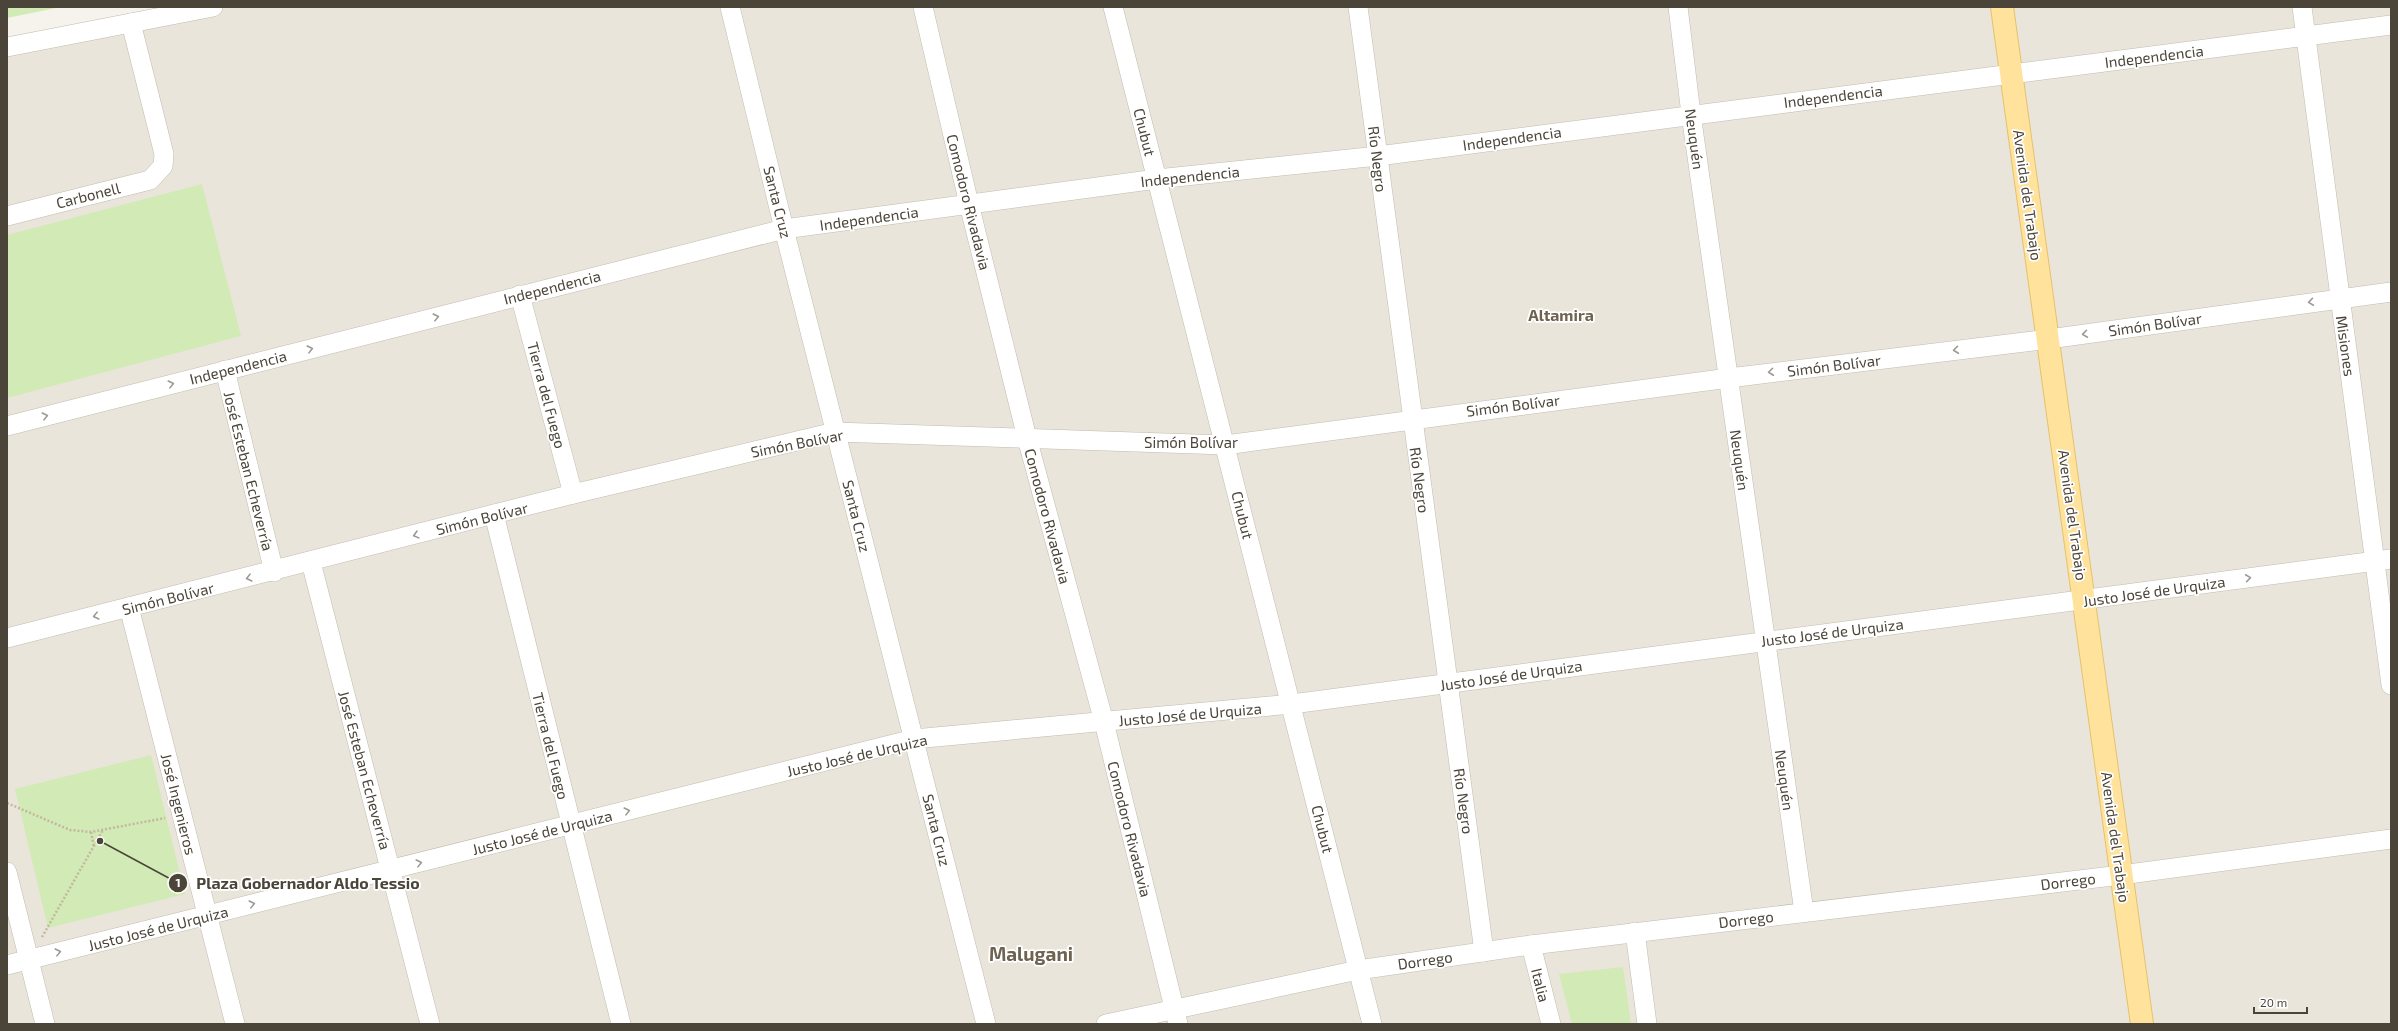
<svg xmlns="http://www.w3.org/2000/svg" width="2398" height="1031" font-family="'Exo 2',sans-serif">
  <rect width="100%" height="100%" fill="#f6f3ec"/>
  <polygon fill="#eae5da" points="213,7 2391,7 2391,1024 7,1024 7,47"/>
  <g fill="#d2eab5">
    <polygon points="7,7 61,7 7,18"/>
    <polygon points="202,184 241,336 7,398 7,235"/>
    <polygon points="151,755 185,894 48,928 15,789"/>
    <polygon points="1623,967 1631,1024 1572,1024 1559,974"/>
  </g>
  <g fill="none" stroke-linecap="round" stroke-linejoin="round">
    <defs>
      <g id="minor">
        <polyline points="730,7 784,229 986,1024"/>
        <polyline points="923,7 969,204 1027,438 1104,722 1178,1024"/>
        <polyline points="1113,7 1372,1024"/>
        <polyline points="1358,7 1484,952"/>
        <polyline points="1678,7 1691,114 1804,912"/>
        <polyline points="2302,7 2391,685"/>
        <polyline points="7,47 213,7"/>
        <polyline points="7,216 150,180 163,166 164,154 131,23"/>
        <polyline points="520,295 573,494"/>
        <polyline points="225,370 274,572"/>
        <polyline points="7,426 784,229 1157,179 1378,156 2391,25"/>
        <polyline points="494,514 621,1024"/>
        <polyline points="311,562 430,1024"/>
        <polyline points="129,607 235,1024"/>
        <polyline points="7,638 573,494 835,432 1225,445 1729,378 2049,339 2391,292"/>
        <polyline points="7,872 45,1024"/>
        <polyline points="1635,932 1647,1024"/>
        <polyline points="1531,945 1551,1024"/>
        <polyline points="7,965 914,739 1292,704 2391,559"/>
        <polyline points="1106,1024 1358,970 1531,945 2121,875 2391,839"/>
      </g>
      <polyline id="major" points="2002,7 2142,1024"/>
    </defs>
    <use href="#minor" stroke="#c2bbae" stroke-width="20"/>
    <use href="#major" stroke="#e6c16a" stroke-width="24"/>
    <g stroke="#c4b79f" stroke-width="2.5" stroke-dasharray="2 2" stroke-linecap="butt">
      <polyline points="7,803 70,830 91,832 165,818"/>
      <polyline points="91,832 94,847"/>
      <polyline points="42,937 103,830"/>
    </g>
    <use href="#minor" stroke="#fff" stroke-width="19"/>
    <use href="#major" stroke="#ffe39c" stroke-width="22"/>
  </g>
  <defs><path id="oneway-chevron" d="M-2-3.5L2.5 0L-2 3.5" fill="none" stroke-width="1.6" stroke-linecap="round" stroke-linejoin="round"/></defs>
  <g stroke="#9c9892">
    <use href="#oneway-chevron" transform="translate(2311 302) rotate(172)"/>
    <use href="#oneway-chevron" transform="translate(436 317) rotate(-14)"/>
    <use href="#oneway-chevron" transform="translate(2085 334) rotate(172)"/>
    <use href="#oneway-chevron" transform="translate(310 349) rotate(-14)"/>
    <use href="#oneway-chevron" transform="translate(1956 350) rotate(173)"/>
    <use href="#oneway-chevron" transform="translate(1771 372) rotate(173)"/>
    <use href="#oneway-chevron" transform="translate(171 384) rotate(-14)"/>
    <use href="#oneway-chevron" transform="translate(45 416) rotate(-14)"/>
    <use href="#oneway-chevron" transform="translate(416 535) rotate(165)"/>
    <use href="#oneway-chevron" transform="translate(249 578) rotate(166)"/>
    <use href="#oneway-chevron" transform="translate(2248 578) rotate(-8)"/>
    <use href="#oneway-chevron" transform="translate(96 616) rotate(166)"/>
    <use href="#oneway-chevron" transform="translate(627 811) rotate(-14)"/>
    <use href="#oneway-chevron" transform="translate(419 863) rotate(-14)"/>
    <use href="#oneway-chevron" transform="translate(252 904) rotate(-14)"/>
    <use href="#oneway-chevron" transform="translate(58 952) rotate(-14)"/>
  </g>
  <g text-anchor="middle" dominant-baseline="central" stroke-width="3.5" stroke-linejoin="round" paint-order="stroke">
    <g font-size="15" fill="#4b4439" stroke="#fff">
      <text transform="translate(2154 56) rotate(-7)">Independencia</text>
      <text transform="translate(1833 96) rotate(-7)">Independencia</text>
      <text transform="translate(1145 132) rotate(76)">Chubut</text>
      <text transform="translate(1512 138) rotate(-8)">Independencia</text>
      <text transform="translate(1695 139) rotate(82)">Neuquén</text>
      <text transform="translate(1378 159) rotate(83)">Río Negro</text>
      <text transform="translate(1190 176) rotate(-6)">Independencia</text>
      <text transform="translate(88 195) rotate(-14)">Carbonell</text>
      <text transform="translate(2028 195) rotate(82)">Avenida del Trabajo</text>
      <text transform="translate(778 202) rotate(76)">Santa Cruz</text>
      <text transform="translate(969 202) rotate(76)">Comodoro Rivadavia</text>
      <text transform="translate(869 218) rotate(-8)">Independencia</text>
      <text transform="translate(552 287) rotate(-14)">Independencia</text>
      <text transform="translate(2155 324) rotate(-8)">Simón Bolívar</text>
      <text transform="translate(2346 346) rotate(82)">Misiones</text>
      <text transform="translate(1834 365) rotate(-7)">Simón Bolívar</text>
      <text transform="translate(238 367) rotate(-14)">Independencia</text>
      <text transform="translate(547 395) rotate(75)">Tierra del Fuego</text>
      <text transform="translate(1513 405) rotate(-7)">Simón Bolívar</text>
      <text x="1191" y="442">Simón Bolívar</text>
      <text transform="translate(797 443) rotate(-11)">Simón Bolívar</text>
      <text transform="translate(1740 460) rotate(82)">Neuquén</text>
      <text transform="translate(249 471) rotate(76)">José Esteban Echeverría</text>
      <text transform="translate(1420 480) rotate(82)">Río Negro</text>
      <text transform="translate(1243 515) rotate(76)">Chubut</text>
      <text transform="translate(2073 515) rotate(82)">Avenida del Trabajo</text>
      <text transform="translate(857 516) rotate(76)">Santa Cruz</text>
      <text transform="translate(1048 516) rotate(75)">Comodoro Rivadavia</text>
      <text transform="translate(482 518) rotate(-14)">Simón Bolívar</text>
      <text transform="translate(2154 591) rotate(-8)">Justo José de Urquiza</text>
      <text transform="translate(168 598) rotate(-14)">Simón Bolívar</text>
      <text transform="translate(1832 632) rotate(-7)">Justo José de Urquiza</text>
      <text transform="translate(1511 675) rotate(-8)">Justo José de Urquiza</text>
      <text transform="translate(1190 714) rotate(-5)">Justo José de Urquiza</text>
      <text transform="translate(551 746) rotate(76)">Tierra del Fuego</text>
      <text transform="translate(857 755) rotate(-13)">Justo José de Urquiza</text>
      <text transform="translate(365 770) rotate(75)">José Esteban Echeverría</text>
      <text transform="translate(1785 780) rotate(82)">Neuquén</text>
      <text transform="translate(1464 801) rotate(82)">Río Negro</text>
      <text transform="translate(179 804) rotate(76)">José Ingenieros</text>
      <text transform="translate(1130 829) rotate(76)">Comodoro Rivadavia</text>
      <text transform="translate(1323 829) rotate(76)">Chubut</text>
      <text transform="translate(937 830) rotate(76)">Santa Cruz</text>
      <text transform="translate(542 832) rotate(-14)">Justo José de Urquiza</text>
      <text transform="translate(2116 837) rotate(82)">Avenida del Trabajo</text>
      <text transform="translate(2068 881) rotate(-7)">Dorrego</text>
      <text transform="translate(1746 919) rotate(-7)">Dorrego</text>
      <text transform="translate(158 928) rotate(-14)">Justo José de Urquiza</text>
      <text transform="translate(1425 960) rotate(-8)">Dorrego</text>
      <text transform="translate(1541 985) rotate(76)">Italia</text>
    </g>
    <g font-size="16" font-weight="bold" fill="#6e6250" stroke="#fff">
      <text x="1561" y="314">Altamira</text>
    </g>
    <g font-size="19" font-weight="bold" fill="#6e6250" stroke="#fff">
      <text x="1031" y="953">Malugani</text>
    </g>
  </g>
  <path fill="none" stroke="#4b4439" stroke-width="1.5" d="M100 841L178 883"/>
  <g fill="#4b4439" stroke="#fff" stroke-width="1.5">
    <circle cx="100" cy="841" r="4"/>
    <circle cx="178" cy="883" r="10"/>
  </g>
  <g font-size="12" text-anchor="middle" font-weight="bold" fill="#fff">
    <text x="178" y="887">1</text>
  </g>
  <g font-size="16" text-anchor="middle" font-weight="bold" fill="#4b4439" stroke="#fff" stroke-width="3.5" stroke-linejoin="round" paint-order="stroke">
    <text x="308" y="889">Plaza Gobernador Aldo Tessio</text>
  </g>
  <rect width="2398" height="1031" fill="none" stroke="#4b4439" stroke-width="16"/>
  <path d="M2254 1007v6h53v-6" fill="none" stroke="#4b4439" stroke-width="2"/>
  <text x="2260" y="1007" font-size="12" fill="#4b4439" stroke="#ffffff" stroke-width="3" paint-order="stroke">20 m</text>
</svg>
